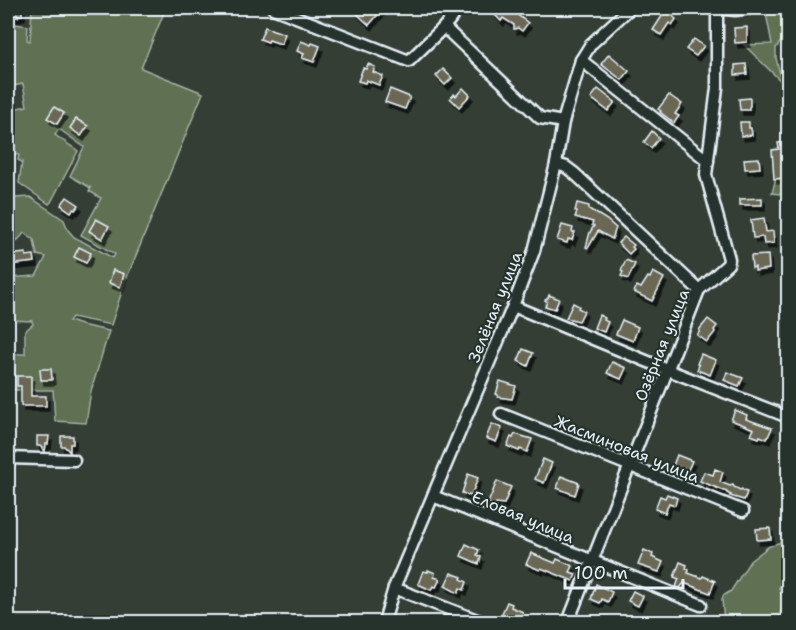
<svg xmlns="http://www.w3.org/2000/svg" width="796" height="630" font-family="'Shantell Sans',sans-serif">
  <defs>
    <filter id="shadow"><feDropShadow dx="3" dy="5" stdDeviation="0" flood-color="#0009"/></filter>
  </defs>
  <rect width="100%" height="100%" fill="#343e35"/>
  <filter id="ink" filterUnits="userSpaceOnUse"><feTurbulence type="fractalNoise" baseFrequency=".0167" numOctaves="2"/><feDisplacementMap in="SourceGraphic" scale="12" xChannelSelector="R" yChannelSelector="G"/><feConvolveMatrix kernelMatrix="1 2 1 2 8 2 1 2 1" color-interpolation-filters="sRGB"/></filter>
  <g filter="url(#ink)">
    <g fill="#5f7052" stroke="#a4b0a5" stroke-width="1.5">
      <path d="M32,8H166L141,68L203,93L125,282L111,325L72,317L69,321L81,325L109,331L91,391L86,423L55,421L53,390H8V354H25V331L33,324L32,321L8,320V278L36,276L46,257L37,255L34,240L24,233C20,240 13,242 10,249L8,250V209L15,198L30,197L64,220L68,230L74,237L113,258L115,254L81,235L101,198L89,191L91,188L70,176L84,147L59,129L55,135L78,151L51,202L49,204L19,183L22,162L18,160L19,155L8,153V110L27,106L23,84L8,87V23L28,26L27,40L30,41Z"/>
      <polygon points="765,8 788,8 788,32 776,48 776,58 782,82 744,45 772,44"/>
      <polygon points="787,135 788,135 788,195 772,193"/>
      <polygon points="788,539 788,591 777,622 724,622 722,600 723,596 731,591 750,561 768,547"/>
    </g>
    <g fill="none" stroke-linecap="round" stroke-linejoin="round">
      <polyline stroke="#89a0a7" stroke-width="2" points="788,574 779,588 788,612"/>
    </g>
    <g fill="#6a6854" stroke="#e8f1f8" stroke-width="1.5" filter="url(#shadow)">
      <polygon points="8,8 22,8 22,15 18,15 18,17 8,17"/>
      <polygon points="351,8 377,8 381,11 369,25"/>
      <polygon points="491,8 514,8 511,10 528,23 522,31 518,28 514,29 514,25 503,18 501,21 493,13 495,11"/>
      <polygon points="666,10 676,19 672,25 669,23 661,35 653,30"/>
      <polygon points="265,27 285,34 281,44 269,40 268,42 260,39"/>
      <polygon points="747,27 747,42 735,43 734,28"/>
      <polygon points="694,39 704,46 696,56 686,49"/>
      <polygon points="301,41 311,45 312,43 320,46 314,62 302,58 304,54 297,51"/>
      <polygon points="609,54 629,71 622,80 601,64"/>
      <polygon points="368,64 375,67 373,72 383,76 379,85 366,80 365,83 358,81 363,68 366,69"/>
      <polygon points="746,64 747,74 735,75 735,65"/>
      <polygon points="443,69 452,78 445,85 436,76"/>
      <polygon points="463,88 470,95 459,107 450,98 454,94 456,96"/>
      <polygon points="390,89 410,97 405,109 385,102"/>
      <polygon points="598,89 615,102 608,111 591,98"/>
      <polygon points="669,95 682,104 675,114 679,116 674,123 660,112 661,111 658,109"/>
      <polygon points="750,98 750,106 749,107 749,110 740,110 739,99"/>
      <polygon points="54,107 64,113 57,124 47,118"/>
      <polygon points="76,119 88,126 81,136 70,128"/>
      <polygon points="740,122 749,122 749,128 751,128 752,135 741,136"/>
      <polygon points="652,131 659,138 651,148 644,142"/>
      <polygon points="785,142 787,162 784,162 785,178 774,179 772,150 779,149 778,143"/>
      <polygon points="759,158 760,168 745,169 744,159"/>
      <polygon points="67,197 79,205 75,210 73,209 71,212 61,205"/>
      <polygon points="762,198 762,205 740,205 740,199"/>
      <polygon points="577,203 589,206 589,209 607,220 616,228 612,239 598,231 588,248 586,247 590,232 594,226 592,225 593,222 575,217 577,212 575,211"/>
      <polygon points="764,218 766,232 773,231 774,243 764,244 763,237 753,238 751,220"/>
      <polygon points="96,219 109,226 102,239 89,231"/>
      <polygon points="562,225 573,228 572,232 575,232 572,240 568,239 567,243 557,240"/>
      <polygon points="624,237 634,245 632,247 634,249 629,254 618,243"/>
      <polygon points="79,247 91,253 86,263 74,257"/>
      <polygon points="26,253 26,256 34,255 35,262 8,265 8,255"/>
      <polygon points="768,255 769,269 755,271 755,267 752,268 751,256"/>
      <polygon points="626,260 635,264 628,279 621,276 623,272 621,271"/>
      <polygon points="113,270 124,274 120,287 109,283"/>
      <polygon points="653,272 664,278 652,301 634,292 637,286 641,288 648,277 650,278"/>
      <polygon points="549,295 559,299 555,309 545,306 547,302 545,300 548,298"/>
      <polygon points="573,303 579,306 578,308 584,311 579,321 566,318"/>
      <polygon points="599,315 605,318 604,320 608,322 604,332 594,328"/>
      <polygon points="708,319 717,326 714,330 715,332 707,342 697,335 700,331 699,330"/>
      <polygon points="622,320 638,327 633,341 616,334"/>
      <polygon points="523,349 533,353 528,366 518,361"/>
      <polygon points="701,354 716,360 710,375 697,370 699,365 697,364"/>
      <polygon points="612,362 626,368 621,379 607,373"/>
      <polygon points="40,369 51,369 52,380 41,380"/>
      <polygon points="727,372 743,378 739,386 724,380"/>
      <polygon points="17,376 31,376 31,396 46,396 46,406 21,406 21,386 17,386"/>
      <polygon points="500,381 516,386 512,399 498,397 498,395 496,394"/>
      <polygon points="735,410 747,415 746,419 772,428 767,439 760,436 759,438 751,435 754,429 731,420"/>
      <polygon points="492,424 502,428 496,442 486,438"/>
      <polygon points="515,434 532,439 527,452 520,449 519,451 507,446 511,437 513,438"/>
      <polygon points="37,436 49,436 48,444 46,444 45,451 40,446 37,446"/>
      <polygon points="61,436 73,436 73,444 70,444 70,452 64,446 61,446"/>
      <polygon points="677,455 692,461 686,474 672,468"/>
      <polygon points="543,459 552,463 544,483 535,479"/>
      <polygon points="715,469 723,472 720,482 730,486 733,485 734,487 740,490 742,489 743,491 747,492 744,500 730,496 731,495 727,493 727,492 700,481 704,472 713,475"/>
      <polygon points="468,474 478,478 471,496 462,493"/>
      <polygon points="561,476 579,483 575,495 557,488"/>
      <polygon points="497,481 511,487 504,504 496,503 495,506 488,503"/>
      <polygon points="667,494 677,498 675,505 669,503 665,513 655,509 660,496 665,498"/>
      <polygon points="770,528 771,539 757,540 756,529"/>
      <polygon points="466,544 479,550 477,555 481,557 479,564 461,556"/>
      <polygon points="644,550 653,554 652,557 663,562 659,572 638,565"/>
      <polygon points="531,553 555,563 557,559 573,566 570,572 576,574 573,581 541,568 540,570 526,564"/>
      <polygon points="680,562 687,565 686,568 689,570 688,573 702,578 703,576 715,581 710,593 684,583 680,588 676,587 679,579 674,577"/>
      <polygon points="428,570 435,573 434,577 440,579 436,587 433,586 431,590 418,584 423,571 428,572"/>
      <polygon points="451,573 462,577 461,579 467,582 464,590 460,588 458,593 445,586"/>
      <polygon points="596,584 612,592 608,602 602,599 600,603 591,599"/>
      <polygon points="633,591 643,596 638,606 628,601"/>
      <polygon points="507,602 512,604 511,607 523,612 518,622 504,622 506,619 500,618"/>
    </g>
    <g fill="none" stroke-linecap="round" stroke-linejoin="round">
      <defs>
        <g id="minor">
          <polyline points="273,8 409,61 444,27"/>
          <polyline points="459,8 444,27 540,118 563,122"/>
          <polyline points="717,8 735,10 750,8"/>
          <polyline points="581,60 708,161"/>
          <polyline points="556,164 566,167 574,173 699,290"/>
          <polyline points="513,306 668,370 783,415"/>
          <polyline points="501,414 743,511"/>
          <polyline points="8,458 74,460"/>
          <polyline points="433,496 701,605"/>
          <polyline points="394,588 482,622"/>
          <polyline points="384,622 394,588 513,306 534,251 556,164 563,122 581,60 591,44 630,8"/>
          <polyline points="568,622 699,290 728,264 729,259 706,175 717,88 717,8"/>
        </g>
      </defs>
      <use href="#minor" stroke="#e8f1f8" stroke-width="15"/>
      <use href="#minor" stroke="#26332d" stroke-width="10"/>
    </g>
  </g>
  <g text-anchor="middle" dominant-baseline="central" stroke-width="4.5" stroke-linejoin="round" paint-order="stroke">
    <g font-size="16" fill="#e8f1f8" stroke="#26332d">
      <text transform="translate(495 307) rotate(-68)">Зелёная улица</text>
      <text transform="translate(662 345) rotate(-68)">Озёрная улица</text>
      <text transform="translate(627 449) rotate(22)">Жасминовая улица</text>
      <text transform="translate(523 517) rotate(23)">Еловая улица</text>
    </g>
  </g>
  <rect width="796" height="630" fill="none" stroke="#26332d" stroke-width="30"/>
  <rect x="15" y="15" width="766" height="600" fill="none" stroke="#e8f1f8" stroke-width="2" filter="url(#ink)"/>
  <path d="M565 579v9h118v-9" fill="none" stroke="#e8f1f8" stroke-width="3"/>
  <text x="574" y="579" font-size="18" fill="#e8f1f8" stroke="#26332d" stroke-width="4.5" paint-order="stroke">100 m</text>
</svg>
